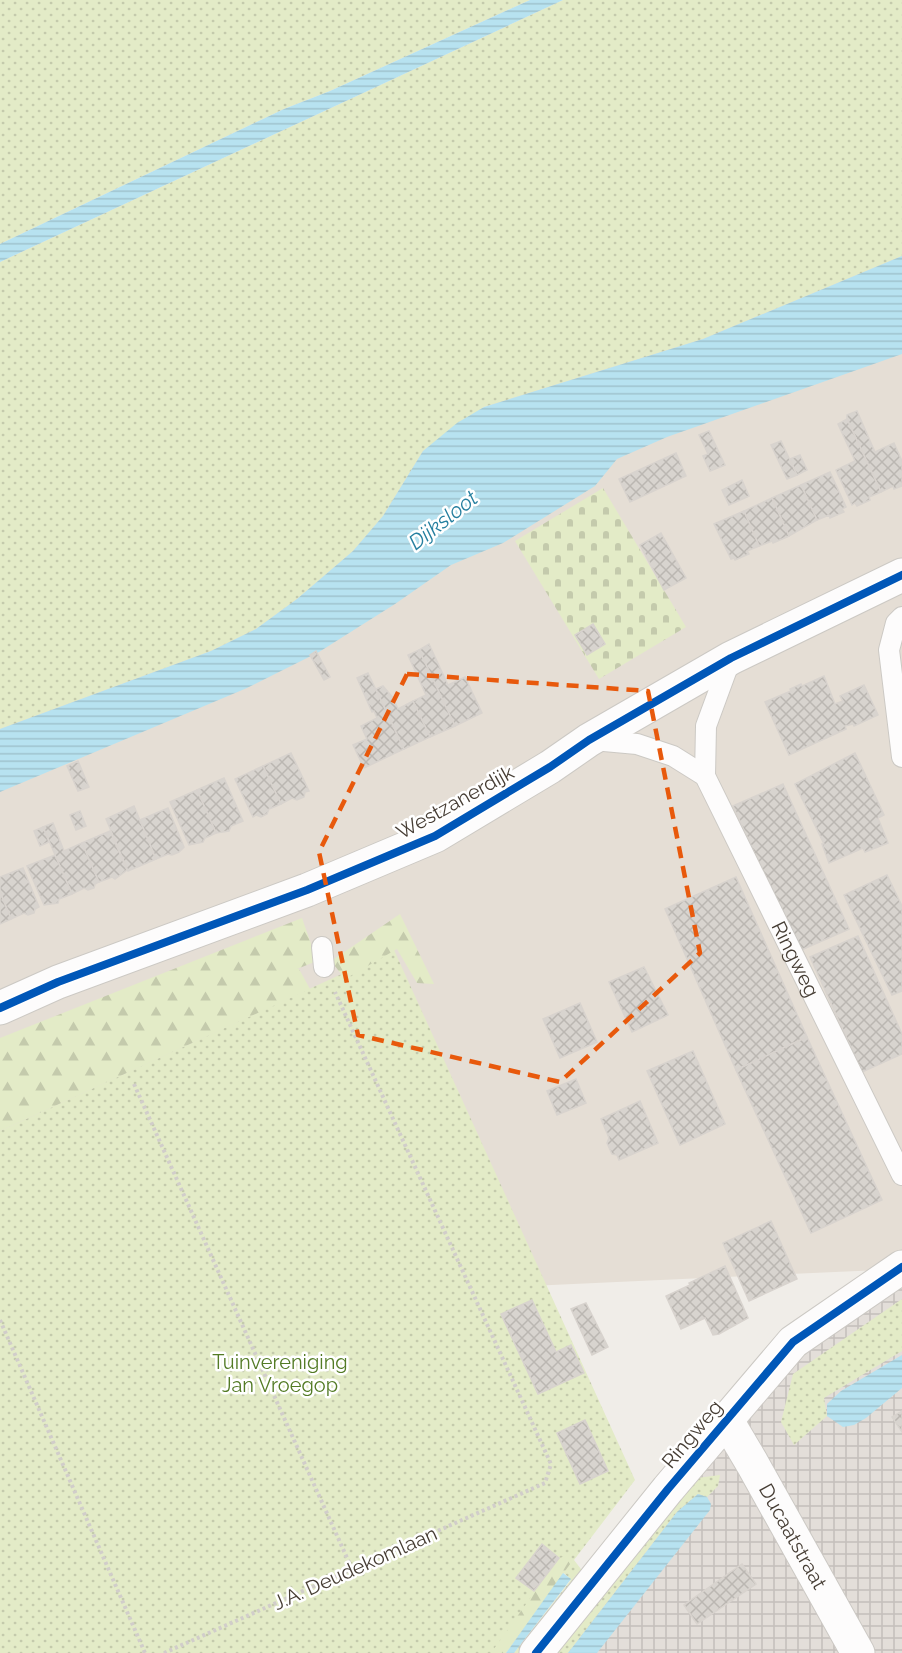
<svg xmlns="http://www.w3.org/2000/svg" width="902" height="1653" font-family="Raleway,sans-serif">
  <defs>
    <pattern id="industrial-grid" width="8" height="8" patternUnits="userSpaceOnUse" patternTransform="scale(1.5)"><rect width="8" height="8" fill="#e3ded9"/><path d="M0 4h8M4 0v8" fill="none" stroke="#c4bfbb"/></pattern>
    <pattern id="grass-dots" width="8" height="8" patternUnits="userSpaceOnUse" patternTransform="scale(1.5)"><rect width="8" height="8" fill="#e3ebc7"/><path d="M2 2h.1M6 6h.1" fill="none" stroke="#c4caac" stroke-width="1.8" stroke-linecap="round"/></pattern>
    <pattern id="forest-firs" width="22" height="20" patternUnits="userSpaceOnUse" patternTransform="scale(1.5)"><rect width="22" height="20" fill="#e3ebc7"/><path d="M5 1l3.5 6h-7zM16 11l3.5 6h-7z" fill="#c4caac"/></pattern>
    <pattern id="cemetery-stones" width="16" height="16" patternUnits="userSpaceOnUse" patternTransform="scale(1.5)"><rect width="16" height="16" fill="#e3ebc7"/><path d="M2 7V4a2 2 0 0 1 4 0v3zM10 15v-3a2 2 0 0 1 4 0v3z" fill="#c4caac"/></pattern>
    <pattern id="water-rules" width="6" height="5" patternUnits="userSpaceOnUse" patternTransform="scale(1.5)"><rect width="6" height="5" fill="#b7e2f0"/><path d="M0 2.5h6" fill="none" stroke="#9fc3ce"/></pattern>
    <pattern id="building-cross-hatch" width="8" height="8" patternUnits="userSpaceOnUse" patternTransform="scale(1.5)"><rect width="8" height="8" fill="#d8d4cf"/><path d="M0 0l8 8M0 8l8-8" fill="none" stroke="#bbb7b2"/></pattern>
  </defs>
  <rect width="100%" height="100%" fill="#f0ede8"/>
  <polygon fill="#e5ded5" points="902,165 902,1269 0,1310 0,691"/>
  <polygon fill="url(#industrial-grid)" points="902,1251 902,1653 531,1653 784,1329"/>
  <g fill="url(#grass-dots)">
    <polygon points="0,0 530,0 330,91 284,109 0,244"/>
    <polygon points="563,0 902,0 902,256 703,339 484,407 423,451 383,516 353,551 297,599 256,629 211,651 0,729 0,262"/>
    <polygon points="394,950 635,1480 574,1560 584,1573 524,1653 514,1653 571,1580 564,1573 506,1653 0,1653 0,1131"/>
    <polygon points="902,1299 902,1351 824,1398 827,1416 794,1445 781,1422 793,1374"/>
    <polygon points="720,1475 718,1486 707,1497 698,1494 677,1512 568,1653 547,1653 697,1478"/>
  </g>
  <g fill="url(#forest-firs)">
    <polygon points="400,914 434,984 417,983 397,949 345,979 331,961"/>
    <polygon points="302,918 317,961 297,969 299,969 310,989 0,1131 0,1038"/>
    <polygon points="567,1556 573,1560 506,1653 491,1653 559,1558"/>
  </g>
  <polygon fill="url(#cemetery-stones)" points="603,488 686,627 599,679 515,541"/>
  <g fill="url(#water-rules)">
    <polygon points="530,0 563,0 0,262 0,244 284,109 330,91"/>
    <polygon points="902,256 902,354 667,437 617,459 595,486 503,543 451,565 395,604 319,652 247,688 0,792 0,729 211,651 256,629 297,599 353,551 383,516 423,451 457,423 484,407 703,339"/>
    <polygon points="902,1355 902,1388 866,1418 854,1425 843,1427 827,1416 827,1404 841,1391"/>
    <polygon points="698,1494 707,1497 711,1504 710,1510 597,1653 568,1653 677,1512"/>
    <polygon points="563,1573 571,1579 514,1653 506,1653"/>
  </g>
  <g fill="url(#building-cross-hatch)" stroke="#d8d3ce" stroke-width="1.5">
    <polygon points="857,411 875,452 894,443 902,461 902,486 894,489 893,486 881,492 847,419 847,415"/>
    <polygon points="847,419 881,492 869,497 870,500 857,506 855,503 852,505 836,470 855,461 838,424"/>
    <polygon points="709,431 725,465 710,471 703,456 708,454 699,435"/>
    <polygon points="781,441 797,475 787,479 771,445"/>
    <polygon points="676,453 686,476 630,502 619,479"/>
    <polygon points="800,455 807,470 797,475 790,459"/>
    <polygon points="830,472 846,507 842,509 844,512 830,518 829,515 817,520 801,485"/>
    <polygon points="742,480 749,496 729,505 722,490"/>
    <polygon points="801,485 817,520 789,536 772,498"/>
    <polygon points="772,498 789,536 773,543 772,541 759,546 744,511"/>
    <polygon points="744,511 759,546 747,551 749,554 735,560 734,558 731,559 714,524"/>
    <polygon points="661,533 686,578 664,590 640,545"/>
    <polygon points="593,624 605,644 587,655 575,635"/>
    <polygon points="429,644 448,685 465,677 482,713 455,726 419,650"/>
    <polygon points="419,650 455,726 430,737 413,701 426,695 408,655"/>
    <polygon points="316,651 330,677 324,680 310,655"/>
    <polygon points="368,673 404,749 364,768 353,745 367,739 361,726 377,718 374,711 372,712 357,678"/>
    <polygon points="824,676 835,704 843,701 840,696 864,685 878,715 854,726 853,724 845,726 846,729 789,755 765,702 791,691 790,689 801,684 802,686"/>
    <polygon points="383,686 393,698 398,709 413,701 430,737 404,749 376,689"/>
    <polygon points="291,753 309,791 305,792 304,797 297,800 292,798 281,804 263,766"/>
    <polygon points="855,753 884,815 878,818 888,843 865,852 863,848 829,863 822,844 824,844 795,784"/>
    <polygon points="78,761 89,787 78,791 67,766"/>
    <polygon points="263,766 281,804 269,809 267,814 261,817 256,815 253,817 235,779"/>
    <polygon points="224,778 243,821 231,826 229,831 216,833 197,790"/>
    <polygon points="783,784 849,929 799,951 733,806"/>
    <polygon points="197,790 216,833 205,838 203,842 189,845 170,802"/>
    <polygon points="134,806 156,859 128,871 106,819"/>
    <polygon points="168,808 184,847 179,852 172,855 168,854 156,859 140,820"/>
    <polygon points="80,811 86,826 76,830 70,815"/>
    <polygon points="53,823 64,851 82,843 99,882 95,884 94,888 88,890 84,888 72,894 43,827"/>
    <polygon points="43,827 49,842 40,846 34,831"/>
    <polygon points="110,831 127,870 115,879 112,877 99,882 82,843"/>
    <polygon points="55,855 72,894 59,899 58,903 44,905 27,866"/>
    <polygon points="23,868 39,907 35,909 34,913 28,915 24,913 11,919 0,892 0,877"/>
    <polygon points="887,875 902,906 902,991 892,995 844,895"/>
    <polygon points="736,877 807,1037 736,1070 665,909"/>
    <polygon points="0,892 11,919 0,924"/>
    <polygon points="858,936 902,1034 902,1054 862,1072 810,957"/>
    <polygon points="644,967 668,1015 632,1032 609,982"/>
    <polygon points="580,1003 597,1042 560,1058 543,1019"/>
    <polygon points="807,1037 882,1200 811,1233 736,1070"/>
    <polygon points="693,1051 725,1124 680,1145 647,1071"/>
    <polygon points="576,1079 586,1103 557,1115 547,1091"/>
    <polygon points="640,1101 658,1143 619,1160 617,1155 612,1154 607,1143 609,1138 601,1119"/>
    <polygon points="771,1221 797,1279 749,1301 723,1243"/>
    <polygon points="725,1266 748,1318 719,1334 713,1335 705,1318 681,1329 666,1296 690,1285 689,1283"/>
    <polygon points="532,1300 556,1352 571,1345 584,1373 538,1394 501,1314"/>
    <polygon points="586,1303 608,1347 592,1355 571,1309"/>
    <polygon points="902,1411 902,1432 892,1417"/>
    <polygon points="585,1420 608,1471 580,1484 557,1433"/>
    <polygon points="542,1544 559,1558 534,1591 516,1578"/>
    <polygon points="742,1564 756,1584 697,1624 684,1605"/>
  </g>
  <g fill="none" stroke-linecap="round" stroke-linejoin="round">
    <defs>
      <g id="service">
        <polyline points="902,617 896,623 889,650 902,757"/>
        <path id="s1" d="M593,740L637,744L673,756L705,776L902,1175"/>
        <polyline points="705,776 706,726 731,658"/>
        <polyline points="322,947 324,967"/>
      </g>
      <g id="minor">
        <path id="s2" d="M726,1419L752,1463L858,1653"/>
        <polyline points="536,1653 668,1489 793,1342 902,1267"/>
      </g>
      <polyline id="tertiary" points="0,1008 58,982 307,890 435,836 550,767 589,740 731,658 902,575"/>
    </defs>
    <use href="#service" stroke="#ccc9c4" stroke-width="22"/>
    <use href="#minor" stroke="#ccc9c4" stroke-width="35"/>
    <use href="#tertiary" stroke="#ccc9c4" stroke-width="35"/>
    <g stroke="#d1cdca" stroke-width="4" stroke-dasharray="3 3" stroke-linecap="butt">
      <polyline points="134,1084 352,1569"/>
      <polyline points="0,1320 145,1653"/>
      <polyline points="164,1653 545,1483 551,1464 335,992"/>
    </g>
    <use href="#service" stroke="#fdfcfc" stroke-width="20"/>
    <use href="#minor" stroke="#fdfcfc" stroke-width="33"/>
    <use href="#tertiary" stroke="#fdfcfc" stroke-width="33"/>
    <defs>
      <g id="cycleway">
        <polyline points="0,1008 58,982 307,890 435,836 550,767 589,740 731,658 902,575"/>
        <polyline points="536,1653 668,1489 793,1342 902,1267"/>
      </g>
    </defs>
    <use href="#cycleway" stroke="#fff" stroke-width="11"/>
    <use href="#cycleway" stroke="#0057b8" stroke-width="8"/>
  </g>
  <path fill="none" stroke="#e8590c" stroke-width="4.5" stroke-dasharray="12 8" stroke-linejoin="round" d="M407,674L648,691L700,953L560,1082L358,1035L319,852Z"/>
  <g text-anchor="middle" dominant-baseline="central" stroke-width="5" stroke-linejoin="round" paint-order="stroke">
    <g font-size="20" fill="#463d34" stroke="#fff">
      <text transform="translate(455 802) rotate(-29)">Westzanerdijk</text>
      <text stroke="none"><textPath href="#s1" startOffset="324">Ringweg</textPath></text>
      <text transform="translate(692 1434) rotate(-50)">Ringweg</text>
      <text stroke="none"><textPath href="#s2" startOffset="135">Ducaatstraat</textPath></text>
      <text transform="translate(355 1568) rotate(-24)">J.A. Deudekomlaan</text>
    </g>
    <g font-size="20" fill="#537b25" stroke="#fff">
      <text x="280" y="1362">Tuinvereniging<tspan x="280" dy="23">Jan Vroegop</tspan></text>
    </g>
    <g font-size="21" font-style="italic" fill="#257f9f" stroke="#fff">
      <text transform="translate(443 520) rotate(-38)">Dijksloot</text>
    </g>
  </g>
</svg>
